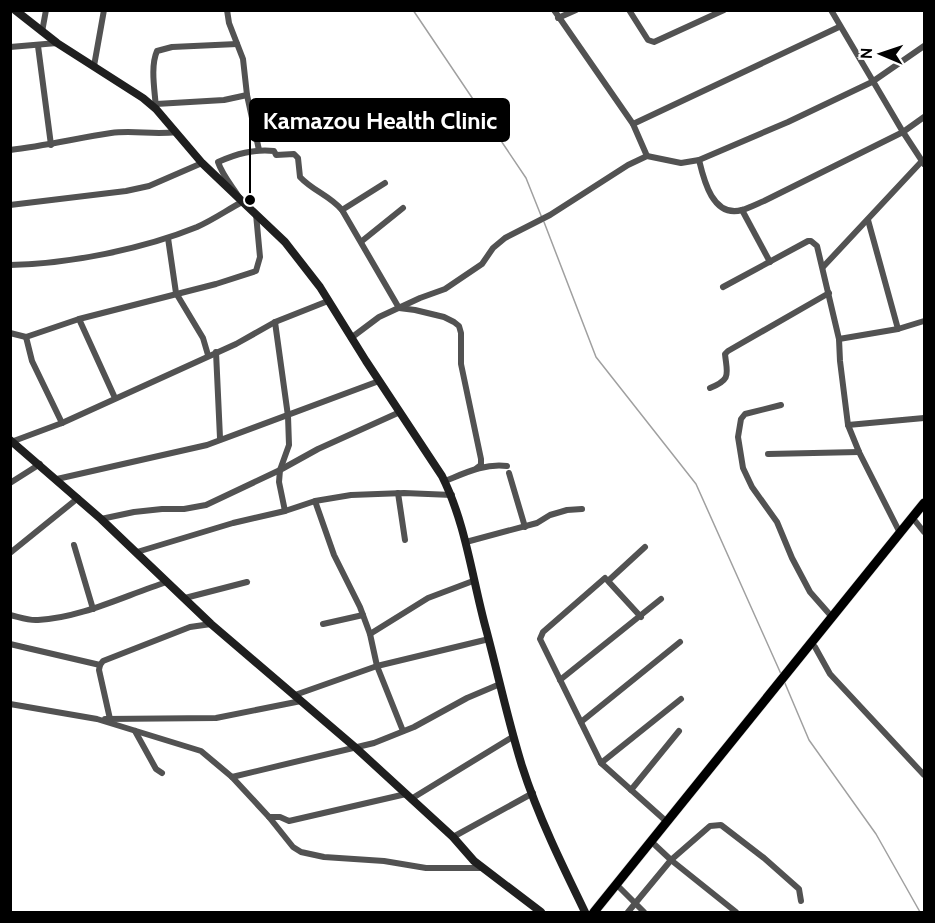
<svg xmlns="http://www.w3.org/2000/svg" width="935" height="923" font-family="Cabin,sans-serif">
  <rect width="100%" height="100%" fill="#fff"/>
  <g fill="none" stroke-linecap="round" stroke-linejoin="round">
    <g stroke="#a0a0a0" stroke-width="1.5">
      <polyline points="413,10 526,178 542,218"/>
      <polyline points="544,222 596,357 696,484 781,674"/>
      <polyline points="784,681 809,740 876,834 920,912"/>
    </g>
    <defs>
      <polyline id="primary" points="594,912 924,503"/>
    </defs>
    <use href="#primary" stroke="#dbdbdb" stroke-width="10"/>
    <g stroke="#525252" stroke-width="6">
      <polyline points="227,10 229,23 243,59 247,95 259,150"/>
      <polyline points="554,10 633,124 647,156"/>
      <polyline points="629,10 648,40 654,42 724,10"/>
      <polyline points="831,10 903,132 924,117"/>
      <polyline points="558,18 576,10"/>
      <polyline points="42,32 46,10"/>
      <polyline points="38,46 51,145"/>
      <polyline points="10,47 57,43"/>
      <polyline points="94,66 104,10"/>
      <polyline points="156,104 224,100 247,95"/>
      <path d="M156,109C155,91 150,67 157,51L172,47L237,44"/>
      <polyline points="633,124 839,27"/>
      <path d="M10,150C44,146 78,138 111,133C133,130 154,135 176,132"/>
      <path d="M699,160C704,181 713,218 742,210C749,208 757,204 764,201L903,132L924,164"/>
      <polyline points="10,205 126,191 149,186 202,163"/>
      <polyline points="342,210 385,183"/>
      <polyline points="742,210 770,262"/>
      <polyline points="868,220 898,329"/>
      <polyline points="168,238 176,293 203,338 208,355"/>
      <polyline points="362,241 403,208"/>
      <path d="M10,265C69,264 143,249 197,227C213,220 227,210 242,202C234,188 223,177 218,162C236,154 253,149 274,151L276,155L294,154L298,158L300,177C313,191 329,195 342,210L399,308L415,310L444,317L454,322L459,326L461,333V364L481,459V465L477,468"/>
      <polyline points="823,267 922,161"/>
      <polyline points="723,287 808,241 811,241 817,246 839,339 840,361 848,425 859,452 900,533"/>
      <polyline points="79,319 115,398"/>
      <polyline points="275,322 288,416 289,445 280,470 279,482 285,511"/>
      <polyline points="10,333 26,337 79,319 216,284 256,271 260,257 256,214"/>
      <polyline points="26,337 32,361 62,423"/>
      <polyline points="351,338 379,317 420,298 445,289 482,264 493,248 505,238 550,215 628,165 647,156 681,163 699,160 788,122 872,82 924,46"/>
      <polyline points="839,339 898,329 924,321"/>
      <polyline points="216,352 220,438"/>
      <path d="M710,388C732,379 727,374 725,354L728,351L829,293"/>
      <polyline points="781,405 745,414 741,419 738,437 743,468 752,487 777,522 792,558 810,592 832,617"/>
      <polyline points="848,425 924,418"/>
      <polyline points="11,442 62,423 236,344 275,322 328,301"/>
      <polyline points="768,454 859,452"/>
      <polyline points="509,473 525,527"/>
      <polyline points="57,479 207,445 379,381"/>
      <path d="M445,481C465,473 485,463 507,466"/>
      <polyline points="10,483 40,464"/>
      <polyline points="398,493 405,540"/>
      <polyline points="315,501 334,555 360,607 370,634 377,666 403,731"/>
      <polyline points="101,519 134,512 162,509 184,509 206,505 280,470 318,449 400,412"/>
      <polyline points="916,522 924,532"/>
      <polyline points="466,542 537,523 550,515 567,510 582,509"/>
      <polyline points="74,545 93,609"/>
      <polyline points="137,552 233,523 285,511 315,501 351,495 404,493 452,495"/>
      <polyline points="10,553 78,498"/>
      <polyline points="605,578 543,632 540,639 601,763 667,822"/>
      <polyline points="185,598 247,582"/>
      <path d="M10,615C19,617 29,621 38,620C81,618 126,595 167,582"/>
      <polyline points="641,617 608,581 645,547"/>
      <polyline points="323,624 363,615"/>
      <polyline points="370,634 428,598 473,581"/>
      <polyline points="10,644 100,665"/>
      <polyline points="815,647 830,674 924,775"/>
      <polyline points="560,680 661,599"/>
      <polyline points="295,695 377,666 489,639"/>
      <polyline points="10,704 97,719 201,751 232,777 269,817 280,817 289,821 406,794"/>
      <polyline points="105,719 216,718 301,701"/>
      <polyline points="110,719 99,670 100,665 103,661 190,627 211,624"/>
      <polyline points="581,722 680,642"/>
      <polyline points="135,731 156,769 162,773"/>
      <polyline points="601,763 681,699"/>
      <polyline points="232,777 374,743 414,727 467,698 500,684"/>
      <polyline points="631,790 679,731"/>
      <polyline points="411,799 514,736"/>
      <polyline points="269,817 293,847 301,852 324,857 384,861 426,868 482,868"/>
      <polyline points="453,837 533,793"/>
      <polyline points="655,845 671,860 736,912"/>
      <polyline points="620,888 644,912"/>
      <polyline points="628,912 671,860 710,826 721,825 764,858 799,889 801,901"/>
    </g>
    <g stroke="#1f1f1f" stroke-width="8">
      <path d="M15,10L57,43L143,98L156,109L202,163L285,242L320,287L366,361L442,476C466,524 472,578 486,629C498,674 508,721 522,766C538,816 562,865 585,912"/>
      <polyline points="10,440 101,519 211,624 356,748 453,837 474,861 541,912"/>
    </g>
    <use href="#primary" stroke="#000" stroke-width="9"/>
  </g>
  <path fill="none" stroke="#000" stroke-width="2" d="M250 200L250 120"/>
  <circle fill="#000" stroke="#fff" stroke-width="2" cx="250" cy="200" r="6"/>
  <rect fill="#000" stroke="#000" stroke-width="2" x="250" y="99" width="259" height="42" rx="6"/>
  <g font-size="24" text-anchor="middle" font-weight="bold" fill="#fff">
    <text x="380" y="129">Kamazou Health Clinic</text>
  </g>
  <rect width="935" height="923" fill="none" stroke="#000000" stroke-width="24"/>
  <g transform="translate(881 54) rotate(272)" stroke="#ffffff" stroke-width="4.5" paint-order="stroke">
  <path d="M0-4.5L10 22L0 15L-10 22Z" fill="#000000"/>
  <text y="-9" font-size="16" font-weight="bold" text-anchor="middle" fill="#000000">N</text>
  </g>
</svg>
